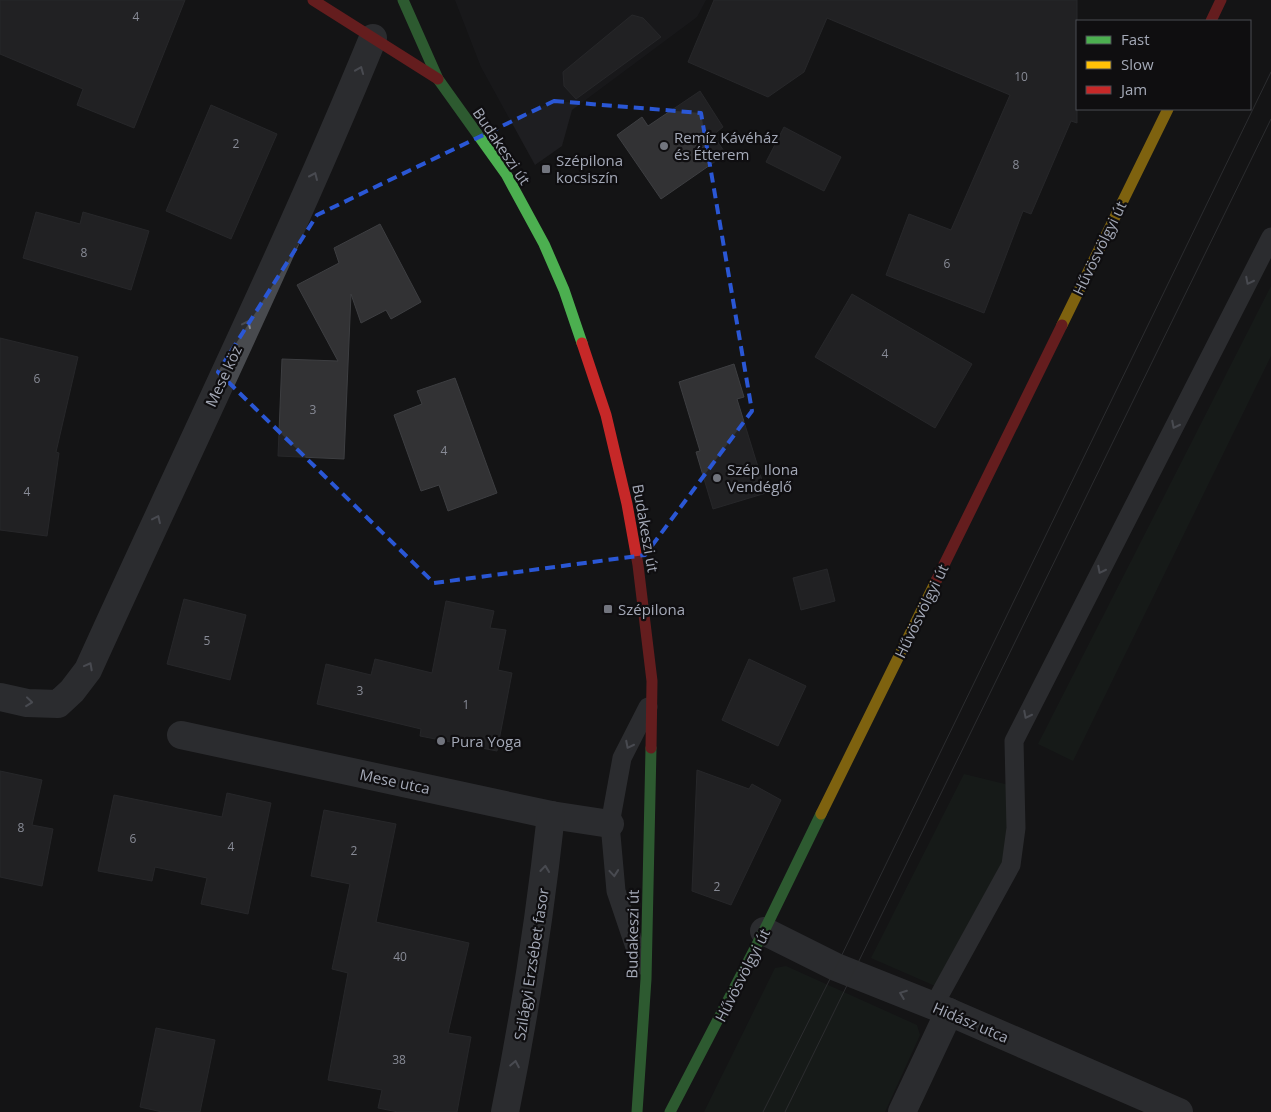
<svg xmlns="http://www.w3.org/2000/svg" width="1271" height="1112" font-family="'Open Sans',sans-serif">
  <rect width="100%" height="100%" fill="#141415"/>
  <polygon fill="#1e1e21" points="455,0 706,0 697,17 572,110 562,146 535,165 481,67"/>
  <g fill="#1a221c">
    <polygon points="1271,286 1271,356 1073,761 1038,744"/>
    <polygon points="964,774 1009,785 1005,860 942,989 871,958"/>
    <polygon points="786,966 917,1025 920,1035 885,1112 704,1112 775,968"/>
  </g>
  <g fill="#323234" stroke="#3d3e41">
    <polygon points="0,0 185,0 134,128 77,105 83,89 0,54"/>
    <polygon points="714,0 1077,0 1077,123 1071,121 1031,214 1023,211 984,313 886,275 909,214 951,230 1010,95 827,18 804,72 768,97 688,62"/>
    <polygon points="632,15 643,18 661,37 576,99 564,86 563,72"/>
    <polygon points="700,91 723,127 713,135 726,154 661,199 617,135 642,117 648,126"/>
    <polygon points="211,105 277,134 231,239 166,211"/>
    <polygon points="784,127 841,157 824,191 766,162"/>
    <polygon points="36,212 80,224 83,212 149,231 131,290 23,258"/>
    <polygon points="380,224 421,302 391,319 386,310 361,323 351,294 344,459 278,456 282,359 338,361 297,285 339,263 334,248"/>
    <polygon points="852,294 972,364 935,428 815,357"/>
    <polygon points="0,338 78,357 56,452 59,453 47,536 0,530"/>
    <polygon points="734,364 744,397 737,399 766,493 713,509 696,452 700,451 679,382"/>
    <polygon points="455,378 497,493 448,511 439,485 421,491 394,415 422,404 417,391"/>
    <polygon points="827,569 835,601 801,610 793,578"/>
    <polygon points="184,599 246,615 230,680 167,664"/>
    <polygon points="446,601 494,611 490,628 506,630 498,670 512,673 497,751 420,736 421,729 317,704 326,664 371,675 375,659 432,673"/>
    <polygon points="749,659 806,686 778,746 722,720"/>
    <polygon points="697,770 749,789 752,784 781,800 731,905 692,891"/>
    <polygon points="0,771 42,780 32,825 53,829 42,886 0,877"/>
    <polygon points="227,793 271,803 248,914 201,904 207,878 155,867 152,881 98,871 114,795 222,817"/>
    <polygon points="324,810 396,824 376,922 469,943 448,1033 471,1037 457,1112 398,1112 378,1108 382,1090 328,1080 348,973 332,969 350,884 311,876"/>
    <polygon points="156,1028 215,1040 200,1112 162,1112 140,1107"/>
  </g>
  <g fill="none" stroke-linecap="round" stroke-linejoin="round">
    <g stroke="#484a4e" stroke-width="19">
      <polyline points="641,965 616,891 610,824 622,758 648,707"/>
      <polyline points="934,1005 1011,865 1016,828 1014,741 1271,237"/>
    </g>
    <g stroke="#484a4e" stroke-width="28">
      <path d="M0,697L27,703L58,704L72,691L88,670C183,460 285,252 373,38"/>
      <polyline points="181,735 551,815 610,824"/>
      <polyline points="764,931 836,967 949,1012 1179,1112"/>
      <path d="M505,1112C525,1014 540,915 551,815"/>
      <polyline points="902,1112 949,1012"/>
    </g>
    <g stroke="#4caf50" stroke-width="11">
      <polyline points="403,0 438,79 506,174 544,244 564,290 582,343"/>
      <polyline points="637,1112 646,979 651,748"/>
      <polyline points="670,1112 764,931 821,814"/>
    </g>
    <g stroke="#ffc107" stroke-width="11">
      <polyline points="1062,325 1168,109"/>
      <polyline points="821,814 936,581"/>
    </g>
    <g stroke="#c62828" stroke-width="11">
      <polyline points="313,0 438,79"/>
      <polyline points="1211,21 1221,0"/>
      <polyline points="582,343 606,415 627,504 638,565 652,681 651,748"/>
      <polyline points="936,581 1062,325"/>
    </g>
    <g stroke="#484a4d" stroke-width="1">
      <polyline points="763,1112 836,967 1271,72"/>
      <polyline points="785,1112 1271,119"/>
    </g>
  </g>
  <defs><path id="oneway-chevron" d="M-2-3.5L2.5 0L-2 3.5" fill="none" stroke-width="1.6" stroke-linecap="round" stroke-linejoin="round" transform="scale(1.25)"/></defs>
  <g stroke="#888c98">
    <use href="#oneway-chevron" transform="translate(360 70) rotate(-68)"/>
    <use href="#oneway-chevron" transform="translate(314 176) rotate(-66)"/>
    <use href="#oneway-chevron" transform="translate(1249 281) rotate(117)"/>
    <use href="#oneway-chevron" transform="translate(247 324) rotate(-65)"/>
    <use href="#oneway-chevron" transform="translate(1175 425) rotate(117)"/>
    <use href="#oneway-chevron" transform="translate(157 519) rotate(-65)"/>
    <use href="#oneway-chevron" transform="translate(1101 570) rotate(117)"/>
    <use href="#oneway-chevron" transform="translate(89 666) rotate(-62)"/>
    <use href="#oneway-chevron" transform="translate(29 702) rotate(6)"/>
    <use href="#oneway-chevron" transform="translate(1027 715) rotate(117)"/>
    <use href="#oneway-chevron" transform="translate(629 745) rotate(117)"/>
    <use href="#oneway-chevron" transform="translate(545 869) rotate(-84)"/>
    <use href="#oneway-chevron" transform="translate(614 873) rotate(85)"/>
    <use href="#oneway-chevron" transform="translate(903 994) rotate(-159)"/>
    <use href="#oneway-chevron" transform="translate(515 1064) rotate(-79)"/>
  </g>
  <path d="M0 0H1271V1112H0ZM554,101L701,113L752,411L645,555L434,583L218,372L317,215Z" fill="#141415" fill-opacity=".55" fill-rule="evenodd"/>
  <path fill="none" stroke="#2a57d5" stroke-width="4" stroke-dasharray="10 6" stroke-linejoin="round" d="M554,101L701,113L752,411L645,555L434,583L218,372L317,215Z"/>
  <g fill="#72757e" stroke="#0f0e10" stroke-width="2">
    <circle cx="664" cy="146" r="5"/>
    <rect x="541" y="164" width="10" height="10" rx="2.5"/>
    <circle cx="717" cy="478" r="5"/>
    <rect x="603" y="604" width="10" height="10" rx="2.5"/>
    <circle cx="441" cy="741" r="5"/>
  </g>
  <g text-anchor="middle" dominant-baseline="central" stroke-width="4.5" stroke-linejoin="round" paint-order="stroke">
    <g font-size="12" fill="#888b96">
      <text x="136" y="16">4</text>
      <text x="1021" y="76">10</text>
      <text x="236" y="143">2</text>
      <text x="1016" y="164">8</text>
      <text x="84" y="252">8</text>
      <text x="947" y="263">6</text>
      <text x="885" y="353">4</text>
      <text x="37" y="378">6</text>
      <text x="313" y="409">3</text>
      <text x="444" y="450">4</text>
      <text x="27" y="491">4</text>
      <text x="207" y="640">5</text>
      <text x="360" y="690">3</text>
      <text x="466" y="704">1</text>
      <text x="21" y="827">8</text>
      <text x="133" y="838">6</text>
      <text x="231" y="846">4</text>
      <text x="354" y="850">2</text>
      <text x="717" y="886">2</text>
      <text x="400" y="956">40</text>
      <text x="399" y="1059">38</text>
    </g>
    <g font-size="15" fill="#a4a9b7" stroke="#0f0e10" text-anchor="start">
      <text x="674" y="137">Remíz Kávéház<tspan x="674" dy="17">és Étterem</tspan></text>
      <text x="556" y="160">Szépilona<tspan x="556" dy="17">kocsiszín</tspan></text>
      <text x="727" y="469">Szép Ilona<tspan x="727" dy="17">Vendéglő</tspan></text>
      <text x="618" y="609">Szépilona</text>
      <text x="451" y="741">Pura Yoga</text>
    </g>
    <g font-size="15" fill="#a4a9b7" stroke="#0f0e10">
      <text transform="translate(502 146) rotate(56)">Budakeszi út</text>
      <text transform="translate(1099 248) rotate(-64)">Hűvösvölgyi út</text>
      <text transform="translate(223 376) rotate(-65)">Mese köz</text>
      <text transform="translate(646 528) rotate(80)">Budakeszi út</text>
      <text transform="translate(921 611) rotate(-64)">Hűvösvölgyi út</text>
      <text transform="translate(395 781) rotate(12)">Mese utca</text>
      <text transform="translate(632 934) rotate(-89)">Budakeszi út</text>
      <text transform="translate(531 964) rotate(-81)">Szilágyi Erzsébet fasor</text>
      <text transform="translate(742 975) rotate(-63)">Hűvösvölgyi út</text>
      <text transform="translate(971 1022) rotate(23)">Hidász utca</text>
    </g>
  </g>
  <rect x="1076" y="20" width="175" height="90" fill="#0f0e10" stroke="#4b4c53"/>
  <rect x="1086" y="36" width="25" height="8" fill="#4caf50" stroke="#4b4c53"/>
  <text x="1121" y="45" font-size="15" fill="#a4a9b7">Fast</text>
  <rect x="1086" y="61" width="25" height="8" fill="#ffc107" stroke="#4b4c53"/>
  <text x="1121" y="70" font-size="15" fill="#a4a9b7">Slow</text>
  <rect x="1086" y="86" width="25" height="8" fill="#c62828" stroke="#4b4c53"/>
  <text x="1121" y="95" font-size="15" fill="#a4a9b7">Jam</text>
</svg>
